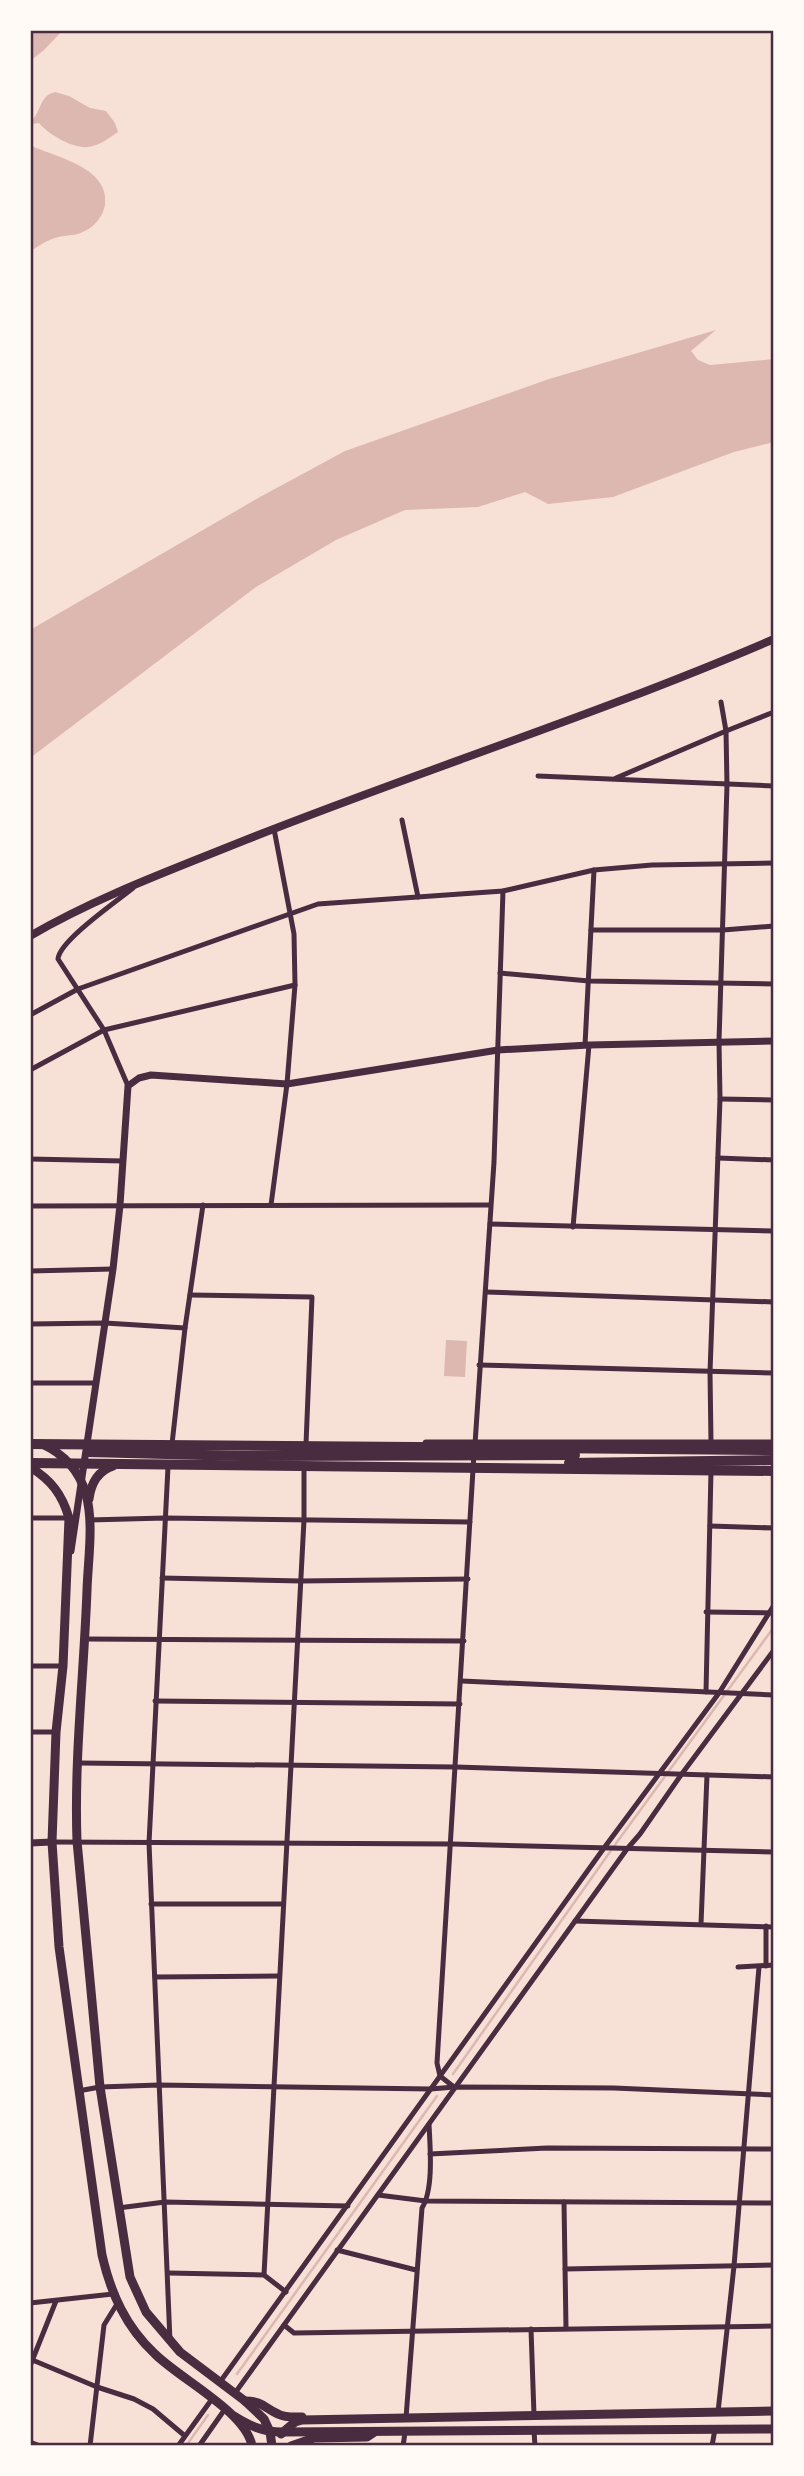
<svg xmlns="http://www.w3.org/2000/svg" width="804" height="2476" font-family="'Space Grotesk',sans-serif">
  <rect width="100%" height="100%" fill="#f7e1d7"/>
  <g fill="#dcb8b0">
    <polygon points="34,30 63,30 44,50 30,61 30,32"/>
    <path d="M55,92L69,96L90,108L106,111L115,123L118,132C109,138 99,146 88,147C73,149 48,134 39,123L32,124L30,126V121C42,114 38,96 55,92Z"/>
    <path d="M30,143L34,147C60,158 110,169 105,205C103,216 95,226 85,231C78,235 72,235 64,236C52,237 39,245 30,252Z"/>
    <polygon points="716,330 691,351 698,360 710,365 774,359 774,442 734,452 613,497 548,504 525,492 478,507 405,510 336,540 256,587 30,758 30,630 260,497 345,451 549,379"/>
    <polygon points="446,1340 467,1341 465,1377 444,1376"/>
  </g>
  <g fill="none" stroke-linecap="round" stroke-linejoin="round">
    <g stroke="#dcb8b0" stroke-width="2.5">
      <polyline points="453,2074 617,1842 774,1627"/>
      <polyline points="237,2374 437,2096"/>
      <polyline points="186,2446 208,2415"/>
    </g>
    <g stroke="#4a2c40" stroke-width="5">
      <polyline points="538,776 774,786"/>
      <polyline points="616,778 726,731 774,712"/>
      <polyline points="402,820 418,897"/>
      <polyline points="591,930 723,930 774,926"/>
      <polyline points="500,973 589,981 774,984"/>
      <polyline points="30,1015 78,989 318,904 503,891 594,870 652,865 774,863"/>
      <polyline points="585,1045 594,870"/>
      <polyline points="30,1070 104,1030 295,985"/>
      <path d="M128,1086L104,1030L58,959C59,941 117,901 133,888"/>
      <polyline points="720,1099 774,1100"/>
      <polyline points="718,1158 774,1160"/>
      <polyline points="30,1159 123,1161"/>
      <polyline points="271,1205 287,1084 295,985 294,934 274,829"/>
      <polyline points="30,1206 490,1205"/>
      <polyline points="490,1224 774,1231"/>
      <polyline points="573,1227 589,1045"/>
      <polyline points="30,1271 113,1269"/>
      <polyline points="486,1292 774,1302"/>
      <polyline points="190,1295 312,1297 306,1444"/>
      <polyline points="30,1324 105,1323 185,1328"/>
      <polyline points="479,1365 774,1373"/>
      <polyline points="30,1383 96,1383"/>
      <polyline points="711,1443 710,1372 720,1099 719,1041 727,785 726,731 721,702"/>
      <polyline points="172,1444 185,1328 203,1205"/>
      <polyline points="475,1444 494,1162 503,891"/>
      <polyline points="168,1467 149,1843 170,2341"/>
      <polyline points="30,1518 69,1518"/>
      <polyline points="89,1520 165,1518 470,1522"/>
      <polyline points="710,1526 774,1528"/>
      <polyline points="162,1578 301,1581 468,1579"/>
      <polyline points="706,1612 774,1613"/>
      <polyline points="85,1639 464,1641"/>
      <polyline points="30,1666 63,1666"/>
      <polyline points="462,1681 774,1695"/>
      <polyline points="706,1692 711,1471"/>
      <polyline points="155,1701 460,1704"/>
      <polyline points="30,1732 56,1732"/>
      <polyline points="79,1763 456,1767 774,1777"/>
      <polyline points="52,1842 452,1844 774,1852"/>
      <polyline points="151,1904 282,1904"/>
      <polyline points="575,1921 774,1927"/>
      <polyline points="701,1924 707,1775"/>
      <polyline points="766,1966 766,1926"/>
      <polyline points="738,1967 774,1965"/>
      <polyline points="155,1977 279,1976"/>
      <polyline points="454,2087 440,2076 437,2063 474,1453"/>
      <polyline points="78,2091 100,2087 159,2085 431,2089 454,2087 614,2088 774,2095"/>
      <polyline points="430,2154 547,2148 774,2149"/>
      <polyline points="378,2195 426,2201 774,2203"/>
      <polyline points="564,2202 566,2328"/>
      <polyline points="118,2208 165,2202 348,2206"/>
      <polyline points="337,2250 416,2270"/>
      <polyline points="565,2269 774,2265"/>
      <polyline points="168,2273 264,2275 286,2292"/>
      <polyline points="264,2275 304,1520 304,1468"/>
      <polyline points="30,2303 113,2294"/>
      <polyline points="284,2325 294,2333 774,2326"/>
      <polyline points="531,2329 534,2415"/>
      <polyline points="30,2359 97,2387 134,2399 153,2409 185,2436"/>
      <polyline points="30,2366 56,2301"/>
      <polyline points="220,2382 604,1848 719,1693 774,1605"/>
      <polyline points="235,2393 627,1849 640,1834 681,1775 774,1650"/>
      <polyline points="718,2412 734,2266 759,1967"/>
      <path d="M406,2418L422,2208C434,2189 430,2146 429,2124"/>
      <polyline points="534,2431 535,2446"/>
      <polyline points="30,2442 40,2446"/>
      <polyline points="90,2446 104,2325 117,2304"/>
      <polyline points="178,2446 212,2399"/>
      <polyline points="199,2446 225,2409"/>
      <polyline points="403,2446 405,2433"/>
      <polyline points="712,2446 715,2429"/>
    </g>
    <g stroke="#4a2c40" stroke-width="7">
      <polyline points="426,1443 774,1443"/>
      <polyline points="71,1551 113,1269 120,1205 128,1086 139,1078 151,1075 287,1084 498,1050 589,1045 774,1041"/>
      <polyline points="30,1843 52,1842"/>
    </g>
    <path stroke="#4a2c40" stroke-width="8" d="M30,936C97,897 171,870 243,841C419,771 600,714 774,639"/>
    <g stroke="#4a2c40" stroke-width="9">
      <path d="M245,2401C263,2401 264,2408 278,2414C286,2418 294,2417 302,2417"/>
      <path d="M234,2416C250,2426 263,2432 282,2432L774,2429"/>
      <polyline points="281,2434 295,2422 302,2420 774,2411"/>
    </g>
    <g stroke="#4a2c40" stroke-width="9">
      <path d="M42,1444C64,1454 79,1470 86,1494C94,1524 88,1559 87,1590C84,1673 74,1758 77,1841L100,2087L130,2277L146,2312L180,2352L245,2401L264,2419L270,2432L272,2446"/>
      <path d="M30,1467C51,1480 62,1494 69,1518L63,1666L56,1732L52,1842L59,1947L102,2255C111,2294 126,2327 155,2354C180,2379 246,2412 252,2446"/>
      <path d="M89,1499C91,1483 98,1471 113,1466"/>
      <polyline points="291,2446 314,2438 367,2437 373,2433"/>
    </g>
    <g stroke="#4a2c40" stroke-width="10">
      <polyline points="30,1444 774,1450"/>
      <polyline points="89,1452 243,1456 575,1455"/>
      <polyline points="30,1463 774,1471"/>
      <polyline points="569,1463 774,1460"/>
    </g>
  </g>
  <rect width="804" height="2476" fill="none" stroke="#fffaf5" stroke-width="63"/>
  <rect x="32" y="32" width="740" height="2412" fill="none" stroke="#4a2c40" stroke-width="2.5"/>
</svg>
